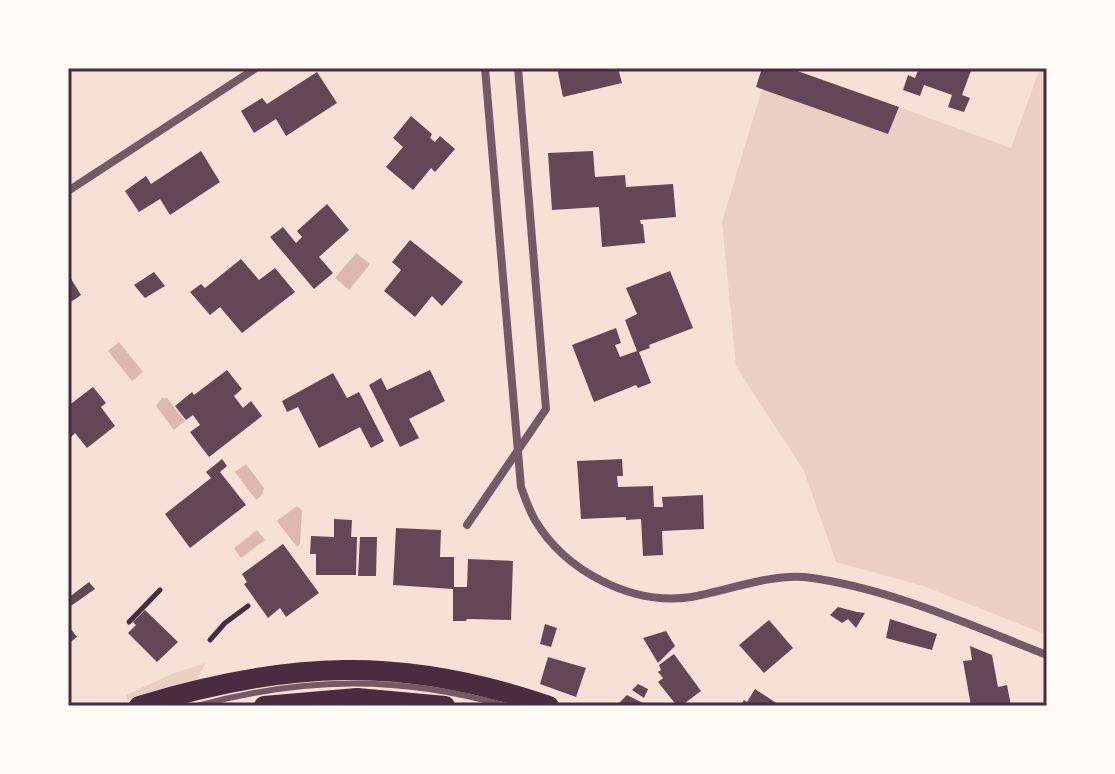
<svg xmlns="http://www.w3.org/2000/svg" width="1115" height="774" font-family="Roboto,sans-serif">
  <rect width="100%" height="100%" fill="#f7e1d7"/>
  <g fill="#ebcfc5">
    <polygon points="1040,68 1047,68 1047,635 923,586 836,562 804,471 736,366 722,222 762,89 888,134 899,107 1011,148"/>
    <polygon points="206,663 197,679 127,701 126,695 174,673"/>
  </g>
  <g fill="#dcb8b0">
    <polygon points="356,253 370,264 349,290 335,278"/>
    <polygon points="119,342 143,372 132,381 108,351"/>
    <polygon points="162,398 167,398 185,421 174,430 156,406"/>
    <polygon points="246,464 264,488 262,495 256,500 235,472"/>
    <polygon points="297,506 302,511 300,544 297,547 277,521"/>
    <polygon points="257,530 265,540 241,558 234,548"/>
  </g>
  <g fill="#644757">
    <polygon points="557,68 618,68 622,83 563,97"/>
    <polygon points="762,68 789,68 899,107 888,134 756,87"/>
    <polygon points="919,68 972,68 962,95 970,98 964,112 948,107 952,95 924,85 920,96 903,90 908,75 915,78"/>
    <polygon points="317,72 337,103 286,136 276,119 254,133 241,111 262,98 267,104"/>
    <polygon points="411,116 432,134 430,138 435,142 440,136 455,149 435,172 431,168 413,190 386,167 403,147 393,138"/>
    <polygon points="201,151 220,182 170,215 160,199 139,212 125,191 146,176 151,184"/>
    <polygon points="593,151 595,177 625,175 626,187 673,184 676,217 640,220 641,224 643,224 645,243 602,247 599,207 552,210 548,153"/>
    <polygon points="327,204 349,230 319,257 333,273 314,289 270,237 283,227 296,243 302,237 297,231"/>
    <polygon points="410,240 463,282 442,306 432,296 415,317 384,291 401,270 392,262"/>
    <polygon points="241,259 259,280 275,268 295,292 242,333 220,307 210,315 190,292 201,284 205,288"/>
    <polygon points="670,271 693,328 649,345 650,348 639,352 651,383 638,388 636,385 594,402 572,345 616,328 621,343 615,345 620,357 637,351 625,320 637,314 626,288"/>
    <polygon points="154,272 165,286 145,298 134,285"/>
    <polygon points="68,274 81,295 68,304"/>
    <polygon points="227,370 242,389 234,396 243,408 251,401 262,416 209,457 190,432 200,425 193,415 186,420 175,406 192,392 194,395"/>
    <polygon points="430,370 445,401 409,419 419,438 400,447 369,385 381,378 387,390"/>
    <polygon points="333,373 347,398 359,392 384,441 371,448 360,427 319,448 298,407 287,412 282,401"/>
    <polygon points="93,387 106,403 101,407 115,426 87,448 75,433 71,437 68,433 68,406"/>
    <polygon points="222,459 227,466 220,472 246,505 190,548 165,514 211,478 206,472"/>
    <polygon points="622,459 623,476 617,476 618,487 653,486 654,507 663,507 662,497 703,495 704,529 662,531 663,555 643,556 641,519 626,520 626,517 581,519 577,461"/>
    <polygon points="334,519 352,520 351,537 357,537 356,575 316,575 316,554 310,554 311,536 334,537"/>
    <polygon points="396,528 441,530 440,557 454,557 454,587 467,587 468,559 513,561 511,620 467,619 466,621 453,621 453,589 393,585"/>
    <polygon points="360,537 377,537 376,576 358,576"/>
    <polygon points="283,544 319,593 286,617 280,608 268,618 244,584 247,582 242,574"/>
    <polygon points="89,582 95,589 68,608 68,598"/>
    <polygon points="838,607 857,612 865,613 856,628 848,619 842,623 830,615"/>
    <polygon points="145,610 178,642 157,662 128,633 136,625 133,622"/>
    <polygon points="890,619 937,634 932,650 886,638"/>
    <polygon points="769,620 793,648 764,673 739,645"/>
    <polygon points="545,624 557,628 551,647 540,644"/>
    <polygon points="68,625 77,637 68,644"/>
    <polygon points="666,631 675,646 658,663 643,638"/>
    <polygon points="970,646 992,655 998,687 1007,685 1011,706 971,706 963,661 972,660"/>
    <polygon points="674,654 701,691 681,706 677,706 658,682 663,678 658,672 661,670 659,665"/>
    <polygon points="548,657 586,668 576,697 540,684"/>
    <polygon points="638,684 648,689 644,698 632,690"/>
    <polygon points="755,689 781,706 740,706 744,700 747,702"/>
    <polygon points="627,695 649,706 616,706"/>
  </g>
  <g fill="none" stroke-linecap="round" stroke-linejoin="round">
    <g stroke="#4a2c40" stroke-width="5">
      <polyline points="129,622 160,590"/>
      <polyline points="210,640 225,623 248,606"/>
    </g>
    <path stroke="#755966" stroke-width="6" d="M197,706C303,677 400,675 506,706"/>
    <g stroke="#755966" stroke-width="8">
      <path d="M485,68L521,487C525,498 529,510 535,520C565,571 632,606 691,597C725,591 770,574 804,577C887,587 970,625 1047,655"/>
      <polyline points="68,191 256,68"/>
      <polyline points="467,525 546,409 518,68"/>
    </g>
    <g stroke="#4a2c40" stroke-width="20">
      <path d="M139,706C287,661 402,655 549,706"/>
      <polyline points="264,706 357,698 445,706"/>
    </g>
  </g>
  <rect width="1115" height="774" fill="none" stroke="#fffaf5" stroke-width="140"/>
  <rect x="70" y="70" width="975" height="634" fill="none" stroke="#4a2c40" stroke-width="3"/>
</svg>
